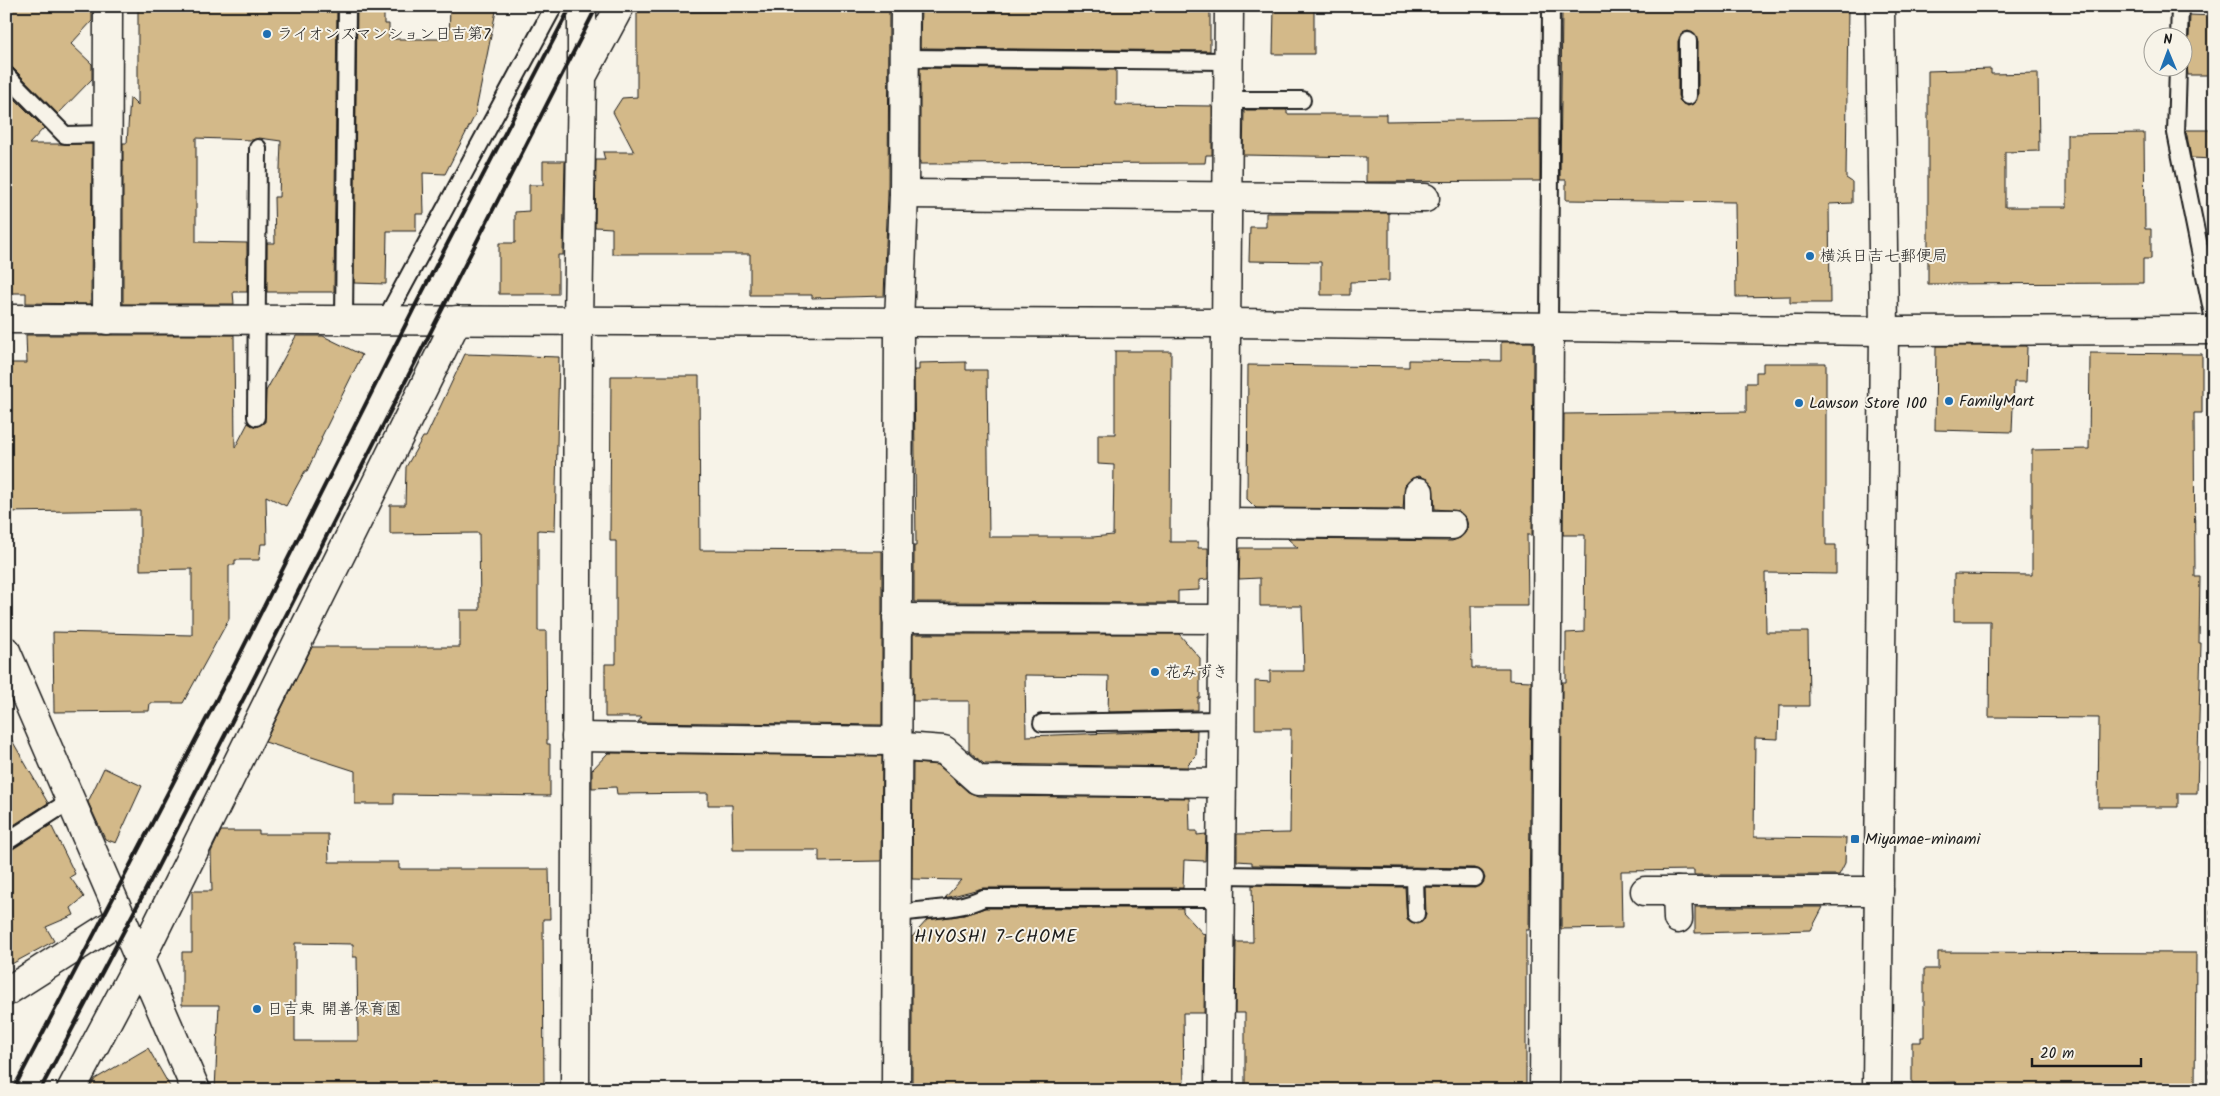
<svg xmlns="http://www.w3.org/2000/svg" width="2220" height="1096" font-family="Kalam,'Klee One',sans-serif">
  <rect width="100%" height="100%" fill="#f7f3e8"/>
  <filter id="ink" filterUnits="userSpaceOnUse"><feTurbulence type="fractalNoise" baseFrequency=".02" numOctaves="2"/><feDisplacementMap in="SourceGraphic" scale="10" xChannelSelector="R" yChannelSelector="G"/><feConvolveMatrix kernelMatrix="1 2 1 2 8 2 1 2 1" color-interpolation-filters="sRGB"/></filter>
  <g filter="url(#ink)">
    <g fill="#d3b989" stroke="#1c1c1c" fill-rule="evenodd">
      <polygon points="6,6 92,6 92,21 71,44 92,64 92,79 58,114 13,68 6,65"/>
      <polygon points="138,6 337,6 334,292 267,292 267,243 275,243 274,197 279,197 281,141 259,138 252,140 196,138 196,242 247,243 247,292 233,292 234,304 123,304 123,143 127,143 130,98 138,106"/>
      <polygon points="357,6 384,6 384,24 389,24 389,39 449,39 450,6 497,6 475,115 445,174 423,173 424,214 416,214 416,231 387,231 386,284 354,283"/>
      <polygon points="921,6 1210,6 1210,51 920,48"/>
      <path d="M1562,6H1848L1846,178L1852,182V203L1829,204L1830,303H1790V296L1736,297L1735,202L1566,200V180H1560ZM1688,31L1693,33L1698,41V96L1693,104L1688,106L1683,104L1678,96V41L1683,33Z"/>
      <polygon points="1314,7 1314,54 1273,54 1274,8"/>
      <polygon points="889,11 888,194 884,296 812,298 812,295 750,295 750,254 612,254 612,228 595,227 596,160 605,160 603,152 634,152 613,112 622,98 637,97 637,12"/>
      <polygon points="2190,15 2214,16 2214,75 2188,75 2185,46 2189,38"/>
      <polygon points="920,68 1116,70 1116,105 1212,106 1212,155 1206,155 1205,163 920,164"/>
      <polygon points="1991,69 1991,74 2038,73 2039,151 2005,152 2005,207 2067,207 2067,134 2144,133 2145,229 2151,229 2151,259 2143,259 2143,283 1928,284 1928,71"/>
      <polygon points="6,90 44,128 29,144 92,144 91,304 26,303 26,293 6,293"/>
      <polygon points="1244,110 1287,110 1287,114 1386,114 1386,121 1540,119 1540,181 1366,182 1366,157 1243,155"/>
      <polygon points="2186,130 2214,130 2214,159 2191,158"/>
      <polygon points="543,161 565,161 563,255 558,255 558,294 499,294 499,243 515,243 515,212 529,211 529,185 543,185"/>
      <polygon points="1266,213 1389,213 1389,281 1350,282 1350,295 1321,295 1321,262 1249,261 1250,227 1266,227"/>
      <polygon points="26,335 234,335 235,448 248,423 256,427 265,422 266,391 296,336 323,336 362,355 321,438 322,439 307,471 305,471 286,506 266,496 267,544 261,544 259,560 235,560 235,565 229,565 229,619 183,703 150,703 149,711 54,712 53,632 192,635 192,569 140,570 140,510 6,512 6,363 27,363"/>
      <polygon points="1501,342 1533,342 1532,535 1527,535 1528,606 1471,606 1472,668 1509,668 1509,680 1531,681 1529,930 1526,930 1526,1090 1245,1090 1245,1013 1235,1013 1236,942 1253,942 1252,885 1405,887 1407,919 1417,924 1422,922 1426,914 1425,887 1475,888 1483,883 1485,878 1480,870 1475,868 1252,865 1252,862 1237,861 1237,834 1290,833 1291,729 1255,729 1255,681 1270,682 1270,671 1304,671 1302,606 1260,606 1260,578 1239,579 1240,548 1298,548 1288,539 1452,541 1460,538 1465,533 1468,526 1466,518 1459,511 1435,509 1433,485 1427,479 1419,476 1412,478 1405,485 1403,509 1256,508 1247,499 1248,365 1409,367 1409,360 1501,361"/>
      <polygon points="1936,346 2027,346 2026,382 2014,382 2012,432 1935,430"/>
      <polygon points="1115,351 1171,351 1170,542 1198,542 1198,548 1208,548 1208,579 1199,580 1199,590 1178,591 1178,603 914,602 914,546 916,546 914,370 919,370 919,363 966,362 966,370 987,370 989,537 1093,537 1113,535 1114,465 1098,464 1098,434 1115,434"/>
      <polygon points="2090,353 2202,354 2202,413 2194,413 2195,577 2200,577 2199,643 2201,643 2197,793 2178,793 2178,807 2098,807 2099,718 1989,717 1990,621 1954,621 1954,574 2032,575 2032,450 2089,449"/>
      <polygon points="465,354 559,357 555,531 538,530 538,631 546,631 547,744 550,744 550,796 394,794 394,804 355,804 355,771 265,742 312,647 460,647 460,610 480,610 479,533 390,534 390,505 405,505 406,467 423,437 426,437"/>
      <polygon points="1763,363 1826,363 1826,545 1836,545 1836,574 1765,573 1766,632 1808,632 1809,706 1779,706 1778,739 1755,738 1754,837 1846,838 1845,863 1839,875 1694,875 1694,870 1621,871 1622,928 1561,929 1562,682 1566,682 1566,633 1584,632 1585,535 1563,535 1564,414 1746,412 1746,383 1756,383 1756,372 1763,372"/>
      <polygon points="611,376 699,376 700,550 882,551 882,725 638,722 642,717 605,717 605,664 616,664 616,541 610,541"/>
      <polygon points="913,634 1179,634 1200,658 1200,698 1198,698 1198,710 1108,712 1109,676 1025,675 1026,736 1197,730 1196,756 1188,764 1188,767 984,764 969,751 969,701 913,701"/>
      <polygon points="6,730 48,803 6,830"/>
      <polygon points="608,753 882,756 881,861 819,862 819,850 733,850 732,805 708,805 708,793 617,794 616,787 592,788 592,770"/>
      <polygon points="913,763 938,765 968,792 978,796 1189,798 1190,831 1197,831 1197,835 1206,834 1205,861 1184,860 1183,888 983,888 945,898 961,880 912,879"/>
      <polygon points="104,768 142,786 116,843 105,839 88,802"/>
      <polygon points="51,825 75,874 70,877 84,897 71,908 74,915 46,927 54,941 6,967 6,852"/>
      <path d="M221,831H259V834H328L329,862H399V869H549L550,919H543L544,1090H215L219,1005H182V952H192V891H212L211,852ZM295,943L353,944V957H357L358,1041H295Z"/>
      <polygon points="1695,907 1823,907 1811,930 1695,933"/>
      <polygon points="985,908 1183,908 1183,912 1205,936 1204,1013 1183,1013 1184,1090 912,1090 912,937 927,920 964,915"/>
      <polygon points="1938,952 2196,953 2195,1090 2116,1090 2116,1087 2026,1089 2026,1087 1956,1088 1956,1082 1912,1083 1912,1042 1921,1042 1921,1037 1924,1037 1924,969 1938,969"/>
      <polygon points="148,1048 172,1090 89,1090 95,1079"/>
    </g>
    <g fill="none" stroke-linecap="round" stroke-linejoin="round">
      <defs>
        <g id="lane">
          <polyline points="2179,38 2180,6"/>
          <polyline points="1688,41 1688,96"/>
          <polyline points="904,58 1229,61"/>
          <polyline points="2178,68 2176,133 2214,320"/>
          <polyline points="6,75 65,135 107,134"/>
          <polyline points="1228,100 1302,100"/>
          <polyline points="344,320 347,6"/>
          <polyline points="384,322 554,6"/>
          <polyline points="1549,328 1551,6"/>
          <polyline points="256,417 258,148"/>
          <polyline points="1042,723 1222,720"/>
          <polyline points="6,842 71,800"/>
          <polyline points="1220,875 1475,878"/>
          <polyline points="1415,877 1416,914"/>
          <path d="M896,914C925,908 957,911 983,898H1220"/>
        </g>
        <g id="street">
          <polyline points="582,6 582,73"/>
          <polyline points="904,194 1425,198"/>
          <polyline points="6,319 1227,323 1884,331 2214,330"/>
          <polyline points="107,320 108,6"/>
          <polyline points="1419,492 1419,525"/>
          <polyline points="1224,523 1452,525"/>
          <polyline points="897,618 1223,619"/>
          <polyline points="6,651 196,1090"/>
          <polyline points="576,737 897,741 904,747 944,750 978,780 1221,783"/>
          <polyline points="1645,891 1879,891"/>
          <polyline points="1677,891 1678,919"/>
          <polyline points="6,992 122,918"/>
          <polyline points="71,1090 140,960 457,320"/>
          <polyline points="575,1090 578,322 582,77 620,6"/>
          <polyline points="896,1090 899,323 904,194 905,6"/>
          <polyline points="1219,1090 1229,6"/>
          <polyline points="1544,1090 1549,328"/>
        </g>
        <polyline id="secondary" points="1877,1090 1884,331 1880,6"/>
      </defs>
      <use href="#lane" stroke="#1c1c1c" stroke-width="20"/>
      <use href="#street" stroke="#1c1c1c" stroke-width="31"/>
      <use href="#secondary" stroke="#1c1c1c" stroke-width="31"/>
      <polyline stroke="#1c1c1c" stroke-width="3" stroke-dasharray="4 4" stroke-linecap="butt" points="2210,1090 2214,528"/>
      <use href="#lane" stroke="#f7f3e8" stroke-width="16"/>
      <use href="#street" stroke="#f7f3e8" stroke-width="28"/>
      <use href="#secondary" stroke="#f7f3e8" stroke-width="28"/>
      <g stroke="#1c1c1c" stroke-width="4">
        <polyline points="13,1090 236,662 414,308 571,6"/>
        <polyline points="40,1090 156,870 597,6"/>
      </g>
    </g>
  </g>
  <g fill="#1f6fb2" stroke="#f7f3e8" stroke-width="2">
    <circle cx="267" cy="34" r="5"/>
    <circle cx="1810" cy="256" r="5"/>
    <circle cx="1949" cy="401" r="5"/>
    <circle cx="1799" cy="403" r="5"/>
    <circle cx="1155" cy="672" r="5"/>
    <rect x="1850" y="834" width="10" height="10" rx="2.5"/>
    <circle cx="257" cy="1009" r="5"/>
  </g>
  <g text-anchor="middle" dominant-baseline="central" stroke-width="4" stroke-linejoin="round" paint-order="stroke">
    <g font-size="16" fill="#1c1c1c" stroke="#f7f3e8" text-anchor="start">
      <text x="277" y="34">ライオンズマンション日吉第7</text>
      <text x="1820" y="256">横浜日吉七郵便局</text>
      <text x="1959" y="401">FamilyMart</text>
      <text x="1809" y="403">Lawson Store 100</text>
      <text x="1165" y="672">花みずき</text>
      <text x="1865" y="839">Miyamae-minami</text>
      <text x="267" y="1009">日吉東 開善保育園</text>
    </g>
    <g font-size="18" letter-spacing="1" fill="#1c1c1c" stroke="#f7f3e8">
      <text x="996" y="937">HIYOSHI 7-CHOME</text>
    </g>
  </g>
  <rect width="2220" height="1096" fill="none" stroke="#f7f3e8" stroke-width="25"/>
  <rect x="12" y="12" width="2195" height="1071" fill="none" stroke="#1c1c1c" stroke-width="2" filter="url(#ink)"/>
  <g transform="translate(2168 52) rotate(359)"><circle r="24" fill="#f7f3e8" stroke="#9f9d96"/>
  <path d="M0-4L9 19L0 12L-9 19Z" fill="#1f6fb2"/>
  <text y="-8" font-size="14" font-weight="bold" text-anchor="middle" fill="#1c1c1c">N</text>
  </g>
  <path d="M2032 1058v8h109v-8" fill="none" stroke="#1c1c1c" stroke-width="2.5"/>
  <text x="2040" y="1058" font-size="15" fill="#1c1c1c" stroke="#f7f3e8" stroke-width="4" paint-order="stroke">20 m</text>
</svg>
